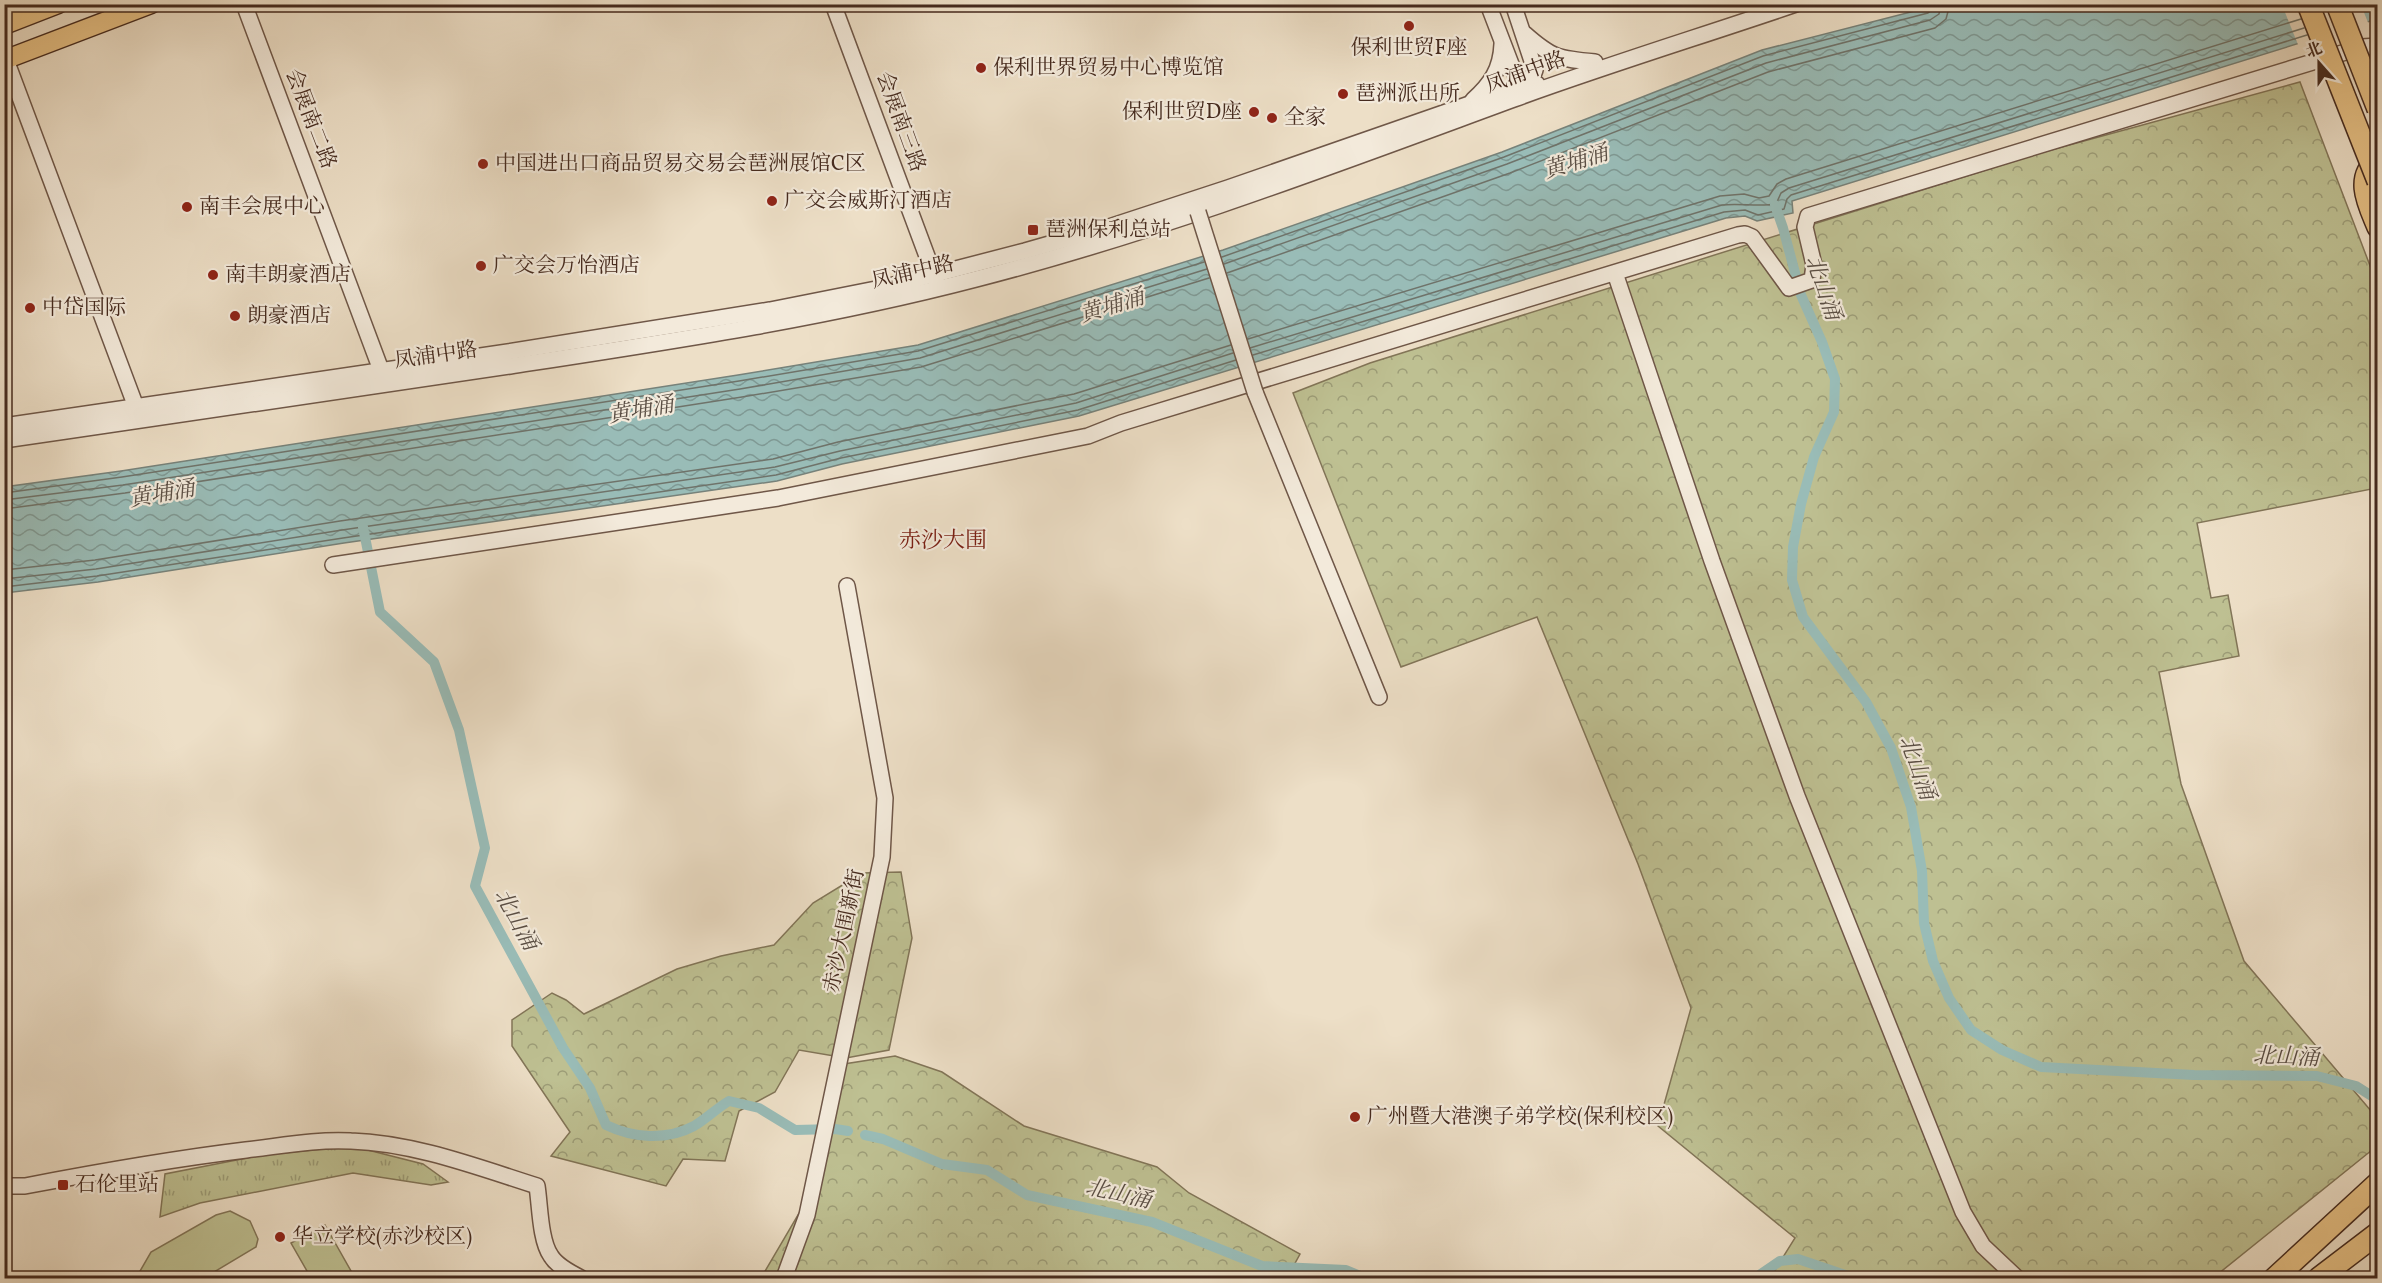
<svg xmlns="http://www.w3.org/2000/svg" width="2382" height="1283" font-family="Vollkorn,'Noto Serif SC',serif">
  <defs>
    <pattern id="forest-crowns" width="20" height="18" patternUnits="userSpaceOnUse" patternTransform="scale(1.5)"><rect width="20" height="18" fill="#bec092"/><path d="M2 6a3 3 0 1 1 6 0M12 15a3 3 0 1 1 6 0" fill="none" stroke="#9c9c77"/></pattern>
    <pattern id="park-tufts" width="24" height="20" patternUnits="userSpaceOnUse" patternTransform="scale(1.5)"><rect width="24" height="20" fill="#bec092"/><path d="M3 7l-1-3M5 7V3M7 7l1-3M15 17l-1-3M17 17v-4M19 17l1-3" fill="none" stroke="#9c9c77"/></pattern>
    <pattern id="water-waves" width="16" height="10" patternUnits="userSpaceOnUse" patternTransform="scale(1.5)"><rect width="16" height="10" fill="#99bcb7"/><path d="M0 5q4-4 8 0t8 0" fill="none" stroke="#7f9994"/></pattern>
  </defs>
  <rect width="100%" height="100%" fill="#eddfc7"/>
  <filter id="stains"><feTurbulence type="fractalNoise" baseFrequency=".00333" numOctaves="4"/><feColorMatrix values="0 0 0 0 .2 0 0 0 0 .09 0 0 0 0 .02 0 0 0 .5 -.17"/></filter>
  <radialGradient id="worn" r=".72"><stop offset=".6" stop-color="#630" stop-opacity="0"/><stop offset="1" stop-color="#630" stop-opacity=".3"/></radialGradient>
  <g fill="url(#forest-crowns)" stroke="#827558" stroke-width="1.5">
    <polygon points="2300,82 2377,284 2377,488 2197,523 2211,598 2228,595 2239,656 2159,672 2181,784 2244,961 2377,1118 2377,1146 2213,1278 1770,1278 1795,1238 1658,1126 1691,1008 1638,864 1537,617 1401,667 1293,393 1370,363 2040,153"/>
    <polygon points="901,872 912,938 889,1050 846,1058 799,1050 775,1092 739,1111 725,1161 683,1159 666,1186 551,1156 570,1132 512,1046 512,1020 552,993 566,1000 584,1014 677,969 721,956 774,945 813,903 862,873"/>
    <polygon points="895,1056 942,1072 1024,1126 1157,1167 1189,1193 1300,1254 1287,1278 761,1278 818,1181 844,1064"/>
  </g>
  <polygon fill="url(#park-tufts)" stroke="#827558" stroke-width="1.5" points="352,1146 423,1164 448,1182 431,1185 353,1173 200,1203 160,1217 165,1174 263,1155"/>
  <g fill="#bec092" stroke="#827558" stroke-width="1.5">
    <polygon points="230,1211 250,1221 258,1239 256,1247 204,1278 142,1278 140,1271 151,1252 216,1215"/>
    <polygon points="325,1225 355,1278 311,1278 291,1243"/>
  </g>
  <polygon fill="url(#water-waves)" stroke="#77827a" stroke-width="1.5" points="1938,5 2377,5 2377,19 1792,201 1793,213 1757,221 1745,216 1726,218 1079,416 842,464 777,481 344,543 98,582 5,593 4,487 121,471 738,375 918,345 1223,250 1502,152 1762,50"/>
  <polygon fill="#eddfc7" points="2282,5 2361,5 2369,25 2299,47"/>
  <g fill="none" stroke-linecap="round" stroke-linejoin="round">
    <g stroke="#6f736a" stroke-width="1.5">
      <polyline points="1222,257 1504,157 1763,56 1928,13 1932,10 1933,4"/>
      <polyline points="1224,264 1507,164 1766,63 1930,20 1939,14 1941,4"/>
      <polyline points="1227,273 1510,173 1768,72 1935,28 1946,19 1950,4"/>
      <polyline points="1248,339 1720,196 1744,194 1759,198 1769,196 1777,184 1786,179 2301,19"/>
      <path d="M1250,348L1722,205C1741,203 1758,207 1776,204L1781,193L1789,188L2304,28"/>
      <polyline points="1253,355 1724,212 1745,210 1758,215 1784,209 1787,199 1791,195 2307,35"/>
      <polyline points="4,493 122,477 739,381 918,351 1204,262"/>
      <polyline points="4,500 123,485 740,389 920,358 1207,269"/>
      <polyline points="4,509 125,493 742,397 921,367 1209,278"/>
      <polyline points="4,570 95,560 340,521 773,459 838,442 1074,394 1231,345"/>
      <polyline points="4,579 96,569 342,530 775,467 840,451 1076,403 1233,353"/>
      <polyline points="4,587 97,576 343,538 776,475 841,458 1078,410 1236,360"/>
    </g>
    <g stroke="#99bcb7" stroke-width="10">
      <polyline points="1775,205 1783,228 1801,295 1822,342 1835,379 1834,412 1814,457 1801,504 1793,547 1792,580 1803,617 1866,702 1891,748 1911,807 1922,871 1924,923 1933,961 1949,998 1971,1030 2002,1050 2041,1067 2194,1075 2317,1076 2356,1086 2378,1100"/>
      <path d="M363,527L380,612L434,662L459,730L485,848L475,886L563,1048L590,1088L606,1125C633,1138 666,1141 694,1126C706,1119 717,1108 729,1101L759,1108L795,1130L835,1129L848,1131"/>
      <polyline points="865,1135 883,1139 942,1164 987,1170 1027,1195 1152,1222 1262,1266 1346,1270 1365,1278"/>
      <polyline points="1755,1278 1780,1261 1798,1259 1854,1278"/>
    </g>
    <defs>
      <g id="minor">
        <polyline points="244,4 384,378"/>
        <polyline points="833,4 937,283"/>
        <polyline points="1488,4 1514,72 1518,77 1537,84"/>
        <polyline points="1513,4 1535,70 1530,83 1523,90"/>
        <path d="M1525,34C1552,58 1559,59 1595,62"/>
        <polyline points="6,60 139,415"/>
        <path d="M1473,100C1491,84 1501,69 1502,44"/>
        <polyline points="1615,273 1712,561 1797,796 1963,1212 1983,1246 2017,1278"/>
        <polyline points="1255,392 1379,697"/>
        <polyline points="4,426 501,353 770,310 886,287 1025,251 1109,227 1228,188 1521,86"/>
        <path d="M4,440C173,416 342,391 510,366C667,342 823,319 976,279C1159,232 1337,164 1514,99C1607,65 1702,36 1796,4"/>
        <polyline points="333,565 778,498 1088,436 1121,423 1738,235 1745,234 1752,237 1789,288 1812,280 1814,265 1805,227 1808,216 2362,47 2378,46"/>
        <path d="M4,1186H25C98,1172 172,1159 246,1150C281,1146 316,1139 351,1141C414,1143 477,1167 537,1186C540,1205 540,1241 551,1256C557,1266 571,1273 581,1278"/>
        <polyline points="784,1278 807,1215 882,857 885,798 847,586"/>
      </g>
      <g id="major">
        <polyline points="4,25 58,4"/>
        <polyline points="4,60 151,4"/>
      </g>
      <g id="highway">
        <path d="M2378,160C2354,178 2369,205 2378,227"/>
        <polyline points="2275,1278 2378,1183"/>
        <polyline points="2319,1278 2378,1233"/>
      </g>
    </defs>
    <use href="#minor" stroke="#6f5748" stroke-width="18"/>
    <use href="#major" stroke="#452a1e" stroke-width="21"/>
    <use href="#highway" stroke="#452a1e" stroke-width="24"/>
    <use href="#minor" stroke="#f3eadb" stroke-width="15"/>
    <use href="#major" stroke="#e6c084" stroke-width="18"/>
    <use href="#highway" stroke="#e6c084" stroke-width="21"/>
    <defs>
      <polyline id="minor-bridge" points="1198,212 1255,392"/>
      <g id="highway-bridge">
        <polyline points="2308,4 2378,181"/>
        <polyline points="2337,4 2378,109"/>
      </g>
    </defs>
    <use href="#minor-bridge" stroke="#6f5748" stroke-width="18" stroke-linecap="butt"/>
    <use href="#highway-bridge" stroke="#452a1e" stroke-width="24" stroke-linecap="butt"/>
    <use href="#minor-bridge" stroke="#f3eadb" stroke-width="15"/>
    <use href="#highway-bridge" stroke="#e6c084" stroke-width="21"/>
  </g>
  <g fill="#8f2418" stroke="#f3eadb" stroke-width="2">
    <circle cx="1409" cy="26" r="6"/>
    <circle cx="981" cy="68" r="6"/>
    <circle cx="1343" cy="94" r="6"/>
    <circle cx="1254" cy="112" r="6"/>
    <circle cx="1272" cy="118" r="6"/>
    <circle cx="483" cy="164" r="6"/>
    <circle cx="772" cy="201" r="6"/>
    <circle cx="187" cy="207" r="6"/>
    <rect x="1027" y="224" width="12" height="12" rx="3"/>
    <circle cx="481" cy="266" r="6"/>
    <circle cx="213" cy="275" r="6"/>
    <circle cx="30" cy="308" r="6"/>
    <circle cx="235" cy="316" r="6"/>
    <circle cx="1355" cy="1117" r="6"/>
    <rect x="57" y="1179" width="12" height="12" rx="3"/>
    <circle cx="280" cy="1237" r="6"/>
  </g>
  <g text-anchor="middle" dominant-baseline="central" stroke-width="4.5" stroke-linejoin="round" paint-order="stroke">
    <g font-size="21" fill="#452a1e" stroke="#f3eadb" text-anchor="start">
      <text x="1409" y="48" text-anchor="middle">保利世贸F座</text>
      <text x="993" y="68">保利世界贸易中心博览馆</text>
      <text x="1355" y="94">琶洲派出所</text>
      <text x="1242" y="112" text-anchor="end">保利世贸D座</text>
      <text x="1284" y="118">全家</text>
      <text x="495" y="164">中国进出口商品贸易交易会琶洲展馆C区</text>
      <text x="784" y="201">广交会威斯汀酒店</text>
      <text x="199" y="207">南丰会展中心</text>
      <text x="1045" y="230">琶洲保利总站</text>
      <text x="493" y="266">广交会万怡酒店</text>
      <text x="225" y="275">南丰朗豪酒店</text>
      <text x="42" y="308">中岱国际</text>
      <text x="247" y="316">朗豪酒店</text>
      <text x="1367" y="1117">广州暨大港澳子弟学校(保利校区)</text>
      <text x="75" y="1185">石伦里站</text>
      <text x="292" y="1237">华立学校(赤沙校区)</text>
    </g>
    <g font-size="21" fill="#452a1e" stroke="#f3eadb">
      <text transform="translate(1526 73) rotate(-20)">凤浦中路</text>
      <text transform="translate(310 119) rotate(69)">会展南二路</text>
      <text transform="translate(900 122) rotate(70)">会展南三路</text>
      <text transform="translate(913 273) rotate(-13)">凤浦中路</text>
      <text transform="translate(436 356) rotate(-8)">凤浦中路</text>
      <text transform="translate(845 931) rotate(-78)">赤沙大围新街</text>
    </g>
    <g font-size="22" font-style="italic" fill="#5a4e44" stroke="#f3eadb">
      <text transform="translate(1576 163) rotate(-17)">黄埔涌</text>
      <text transform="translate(1822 288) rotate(71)">北山涌</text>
      <text transform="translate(1112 307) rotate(-17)">黄埔涌</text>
      <text transform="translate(641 411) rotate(-10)">黄埔涌</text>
      <text transform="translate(162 495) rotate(-10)">黄埔涌</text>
      <text transform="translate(1916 768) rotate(70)">北山涌</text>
      <text transform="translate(515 920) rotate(61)">北山涌</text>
      <text transform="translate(2286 1058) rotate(2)">北山涌</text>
      <text transform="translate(1118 1195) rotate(13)">北山涌</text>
    </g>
    <g font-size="22" fill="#7a1f14" stroke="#f3eadb">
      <text x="943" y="541">赤沙大围</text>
    </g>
  </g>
  <rect width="2382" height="1283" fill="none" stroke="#eddfc7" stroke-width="24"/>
  <rect x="6" y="6" width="2370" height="1271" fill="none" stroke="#452a1e" stroke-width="3"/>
  <rect x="12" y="12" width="2358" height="1259" fill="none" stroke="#452a1e" stroke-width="1.5"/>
  <g transform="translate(2319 63) rotate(339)" stroke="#f3eadb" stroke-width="4.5" paint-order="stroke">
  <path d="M0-4.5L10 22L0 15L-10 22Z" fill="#452a1e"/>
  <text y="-9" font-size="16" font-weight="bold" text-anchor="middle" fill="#452a1e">北</text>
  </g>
  <rect width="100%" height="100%" filter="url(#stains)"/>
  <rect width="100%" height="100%" fill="url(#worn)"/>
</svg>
